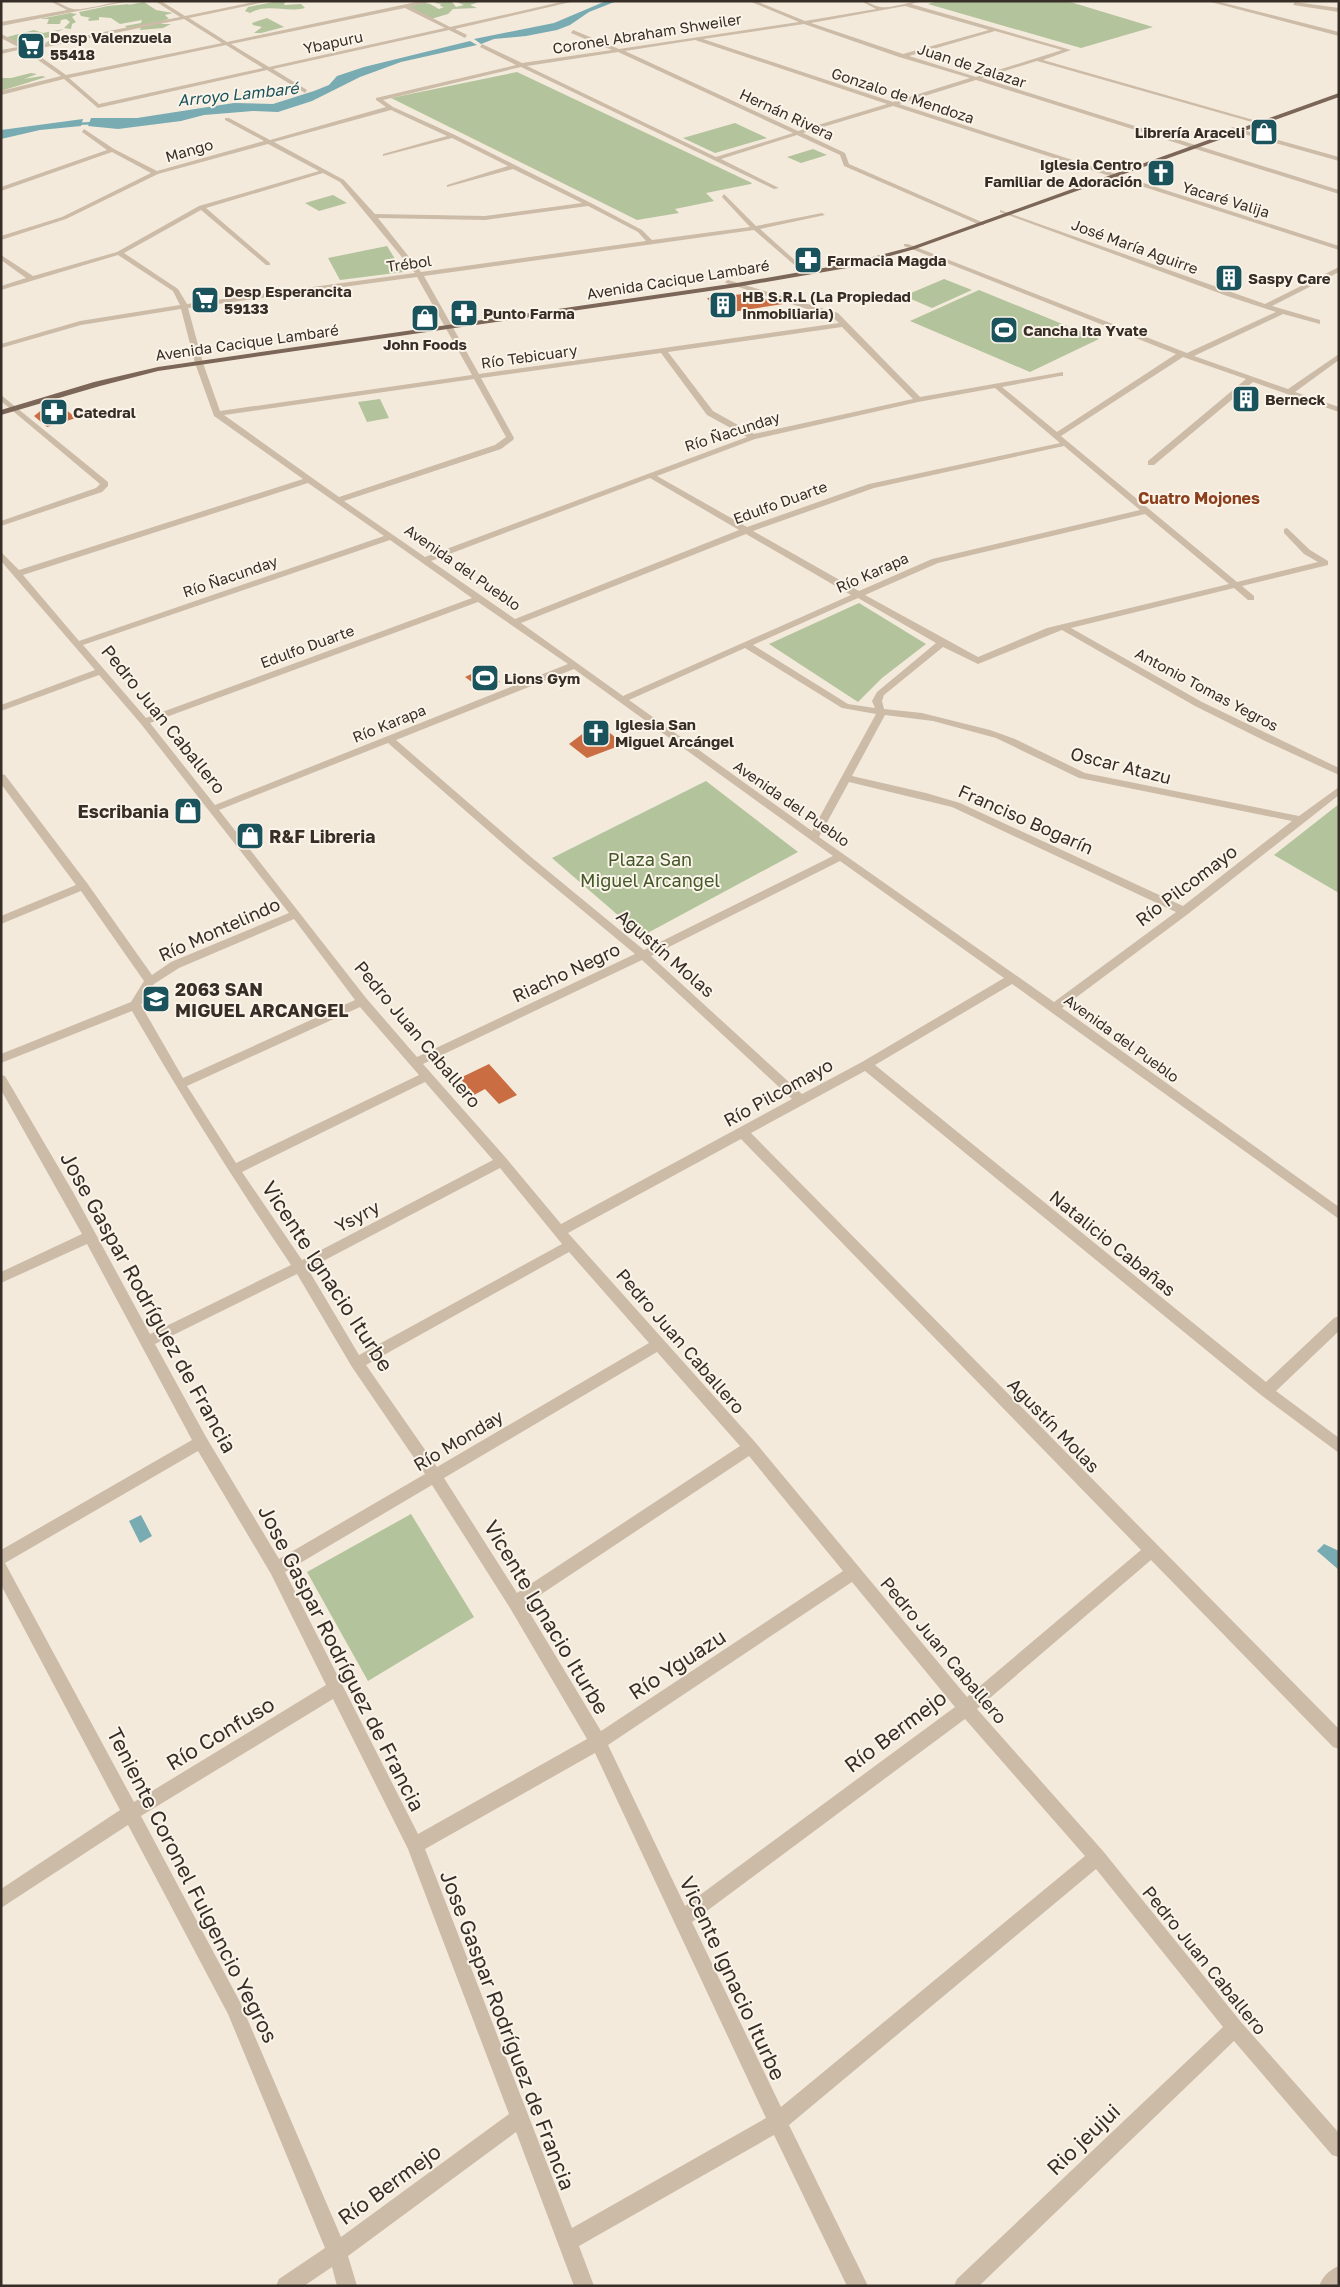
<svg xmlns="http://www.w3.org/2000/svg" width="1340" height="2287" font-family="'Golos Text',sans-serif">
  <rect width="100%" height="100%" fill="#f3eadc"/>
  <g fill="#b3c39b">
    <path d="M279,1L285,2L284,5L301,4L305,8C286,13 267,3 250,13L245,11L248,7Z"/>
    <path d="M437,1L452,2L456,7L464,5L454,1L479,2L470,5L477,8L453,9L448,14L431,19L411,10V6C425,1 428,2 439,9L444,7L440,6L441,4L435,3Z"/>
    <polygon points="938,1 1067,1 1153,27 1081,48 928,4"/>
    <polygon points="144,2 156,10 173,13 165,15 169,19 165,20 161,24 171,24 163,28 140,30 141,27 127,28 125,26 141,23 142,20 120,24 111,18 99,17 99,20 89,21 88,19 91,18 81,16 79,12 108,6 129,4 128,5"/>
    <polygon points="70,13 77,14 72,17 76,22 72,24 71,29 64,28 70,22 66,19 61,20 60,24 47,24 49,19 40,19"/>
    <polygon points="267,18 284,27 261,33 254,33 262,27 253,25 252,23"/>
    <path d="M64,29L49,35L82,37C76,39 51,44 45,43L53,39L50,37L34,40L40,43L24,46L7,37L34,30L43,33Z"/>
    <polygon points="517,72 752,183 751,184 706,193 714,201 675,209 679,213 637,220 391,98"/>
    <polygon points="31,73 37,74 24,79 42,76 46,77 1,91 1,78 11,78"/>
    <polygon points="735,123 767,138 715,153 683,138"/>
    <polygon points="813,149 827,155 801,163 787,157"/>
    <polygon points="333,195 347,203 319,211 305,203"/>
    <polygon points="387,246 403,272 340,280 328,258"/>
    <polygon points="944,279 972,290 932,308 904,296"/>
    <polygon points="979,290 1099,339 1030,372 910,321"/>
    <polygon points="380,399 389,418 367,422 358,402"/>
    <polygon points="859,603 926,644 882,678 858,702 769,644"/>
    <polygon points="706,781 798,852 642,936 552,858"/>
    <polygon points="1339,804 1339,893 1274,855"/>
    <polygon points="411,1514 474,1617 368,1681 307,1572"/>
  </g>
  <g fill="#79abb2">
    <polygon points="606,1 617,1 589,12 570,25 557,30 526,36 494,39 481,44 474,39 554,23"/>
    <polygon points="470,41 477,45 401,62 360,77 312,101 278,112 253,111 204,115 181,121 118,129 88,126 91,118 137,118 234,103 273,104 314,91 329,85 337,76 364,67"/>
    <polygon points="83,119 81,126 40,130 1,139 1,130"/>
    <polygon points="141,1515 152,1536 140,1543 129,1521"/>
    <polygon points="1324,1544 1339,1551 1339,1570 1317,1551"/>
  </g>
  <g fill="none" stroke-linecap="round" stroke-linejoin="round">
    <polyline stroke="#79abb2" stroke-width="2.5" points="75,124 95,123"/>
  </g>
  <g fill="#cb6d42">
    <polygon points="743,294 776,301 783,304 720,314 707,298"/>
    <polygon points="59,404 76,418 47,427 34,416 43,409"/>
    <polygon points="482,669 500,682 483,690 465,677"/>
    <polygon points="597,723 624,744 587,758 569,744"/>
    <polygon points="489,1064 508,1085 517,1095 499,1104 485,1089 474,1095 460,1078"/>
  </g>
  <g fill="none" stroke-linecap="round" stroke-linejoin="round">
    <g fill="#ccbba7" fill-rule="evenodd">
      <path d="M50,1C59,1 64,7 73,9C82,11 115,1 129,1L1,26V22L67,10Z"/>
      <path d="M155,1H161L185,16L259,1H270L189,18L227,42L421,1H432L411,7L450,27L565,1H575L455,29L467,35L465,38L449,30L273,69L307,90L305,93L267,70L98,108L64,79L1,95V91L61,76L22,49L1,54V50L18,47L1,38V34L28,47L180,17ZM405,8L445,28L269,67L231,44ZM184,19L222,43L66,75L31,50ZM226,45L263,68L99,104L69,78Z"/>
      <path d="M749,1H756L805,21L876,9L861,1C869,1 873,6 881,7C891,9 910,1 922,1L911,4L1071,50L1043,60L1264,123L1259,124L1037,61L982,78L1339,190V194L976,80L899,104L1339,246V250L893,106L803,133L845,153L849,164L984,223V225H980L844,166L840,155L797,135L721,159L779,188L774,189L521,67L383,100L393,107L455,135L591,203L642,230L652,240L750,227L722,197L724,194L756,226L822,213L825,215L760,229L808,272L809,273L806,275L754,230L424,276L479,374L839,323L832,317L726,283L725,282L728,280L838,313L920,397L1063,372V376H1060L1002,387L1057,432L1176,354L904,246V244H908L1187,353L1276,312L1227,296L1000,212V210L1265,304L1339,267V272L1272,306L1320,320V324L1283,314L1194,356L1288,389L1339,354V360L1295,392L1339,407V412L1253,382L1154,465H1148V461L1246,379L1183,357L1061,436L1237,582L1318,562L1304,554L1284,533V529L1287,528L1310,550L1328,561V565L1242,586L1254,596V600H1248L1234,588L1071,628L1202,702L1339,768V775L1265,741L1195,706L1062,630L978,664L943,647L884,695L882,701L884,709L922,713L990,730L1015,739L1085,773L1299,816L1339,787V795L1188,914L1062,1008L1339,1207V1219L1012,984L875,1065L1266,1382L1334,1318L1339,1316V1331L1276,1391L1339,1438V1453L1261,1395L865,1071L751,1133L1339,1729V1749L1333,1747L1151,1560L977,1709L1103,1851L1241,2022L1339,2133V2157L1332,2155L1234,2041L979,2286H954L957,2279L1223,2027L1096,1869L789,2125L868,2286H847L774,2135L579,2246L594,2286H574L516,2132L348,2256L357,2286H337L332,2267L304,2286H276L279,2279L325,2248L228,2014L128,1825L1,1908V1889L120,1810L1,1585V1550L192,1440L87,1244L1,1283V1272L82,1234L1,1090V1075L5,1076L73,1192L150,1334L291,1265C235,1182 182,1098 132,1011L1,1063V1054L131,1002L144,981L81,891L1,924V916L76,885L1,784V774L5,775L87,883L152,975L171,962L289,913L141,724L99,675L1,711V705L95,670L1,561V552L19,570L303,479L214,416L195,363L181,309L81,325L1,348V344L80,321L180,305L173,291L118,255L1,290V286L26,278L1,260V255L33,276L117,252L199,206L319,171L268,144L158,174L66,219L1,240V236L62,217L151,173L112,152L1,191V187L107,150L82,132L84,129L114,149L157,171L264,141L225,120V118H229L270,140L386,107L376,100V98L516,65L480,47L482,44L522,63L612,50L571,33L573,30L619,49L799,22ZM905,6L989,30L903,54L811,23ZM804,24L899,57L970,78L893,102L703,39ZM995,31L1062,50L976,77L909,56ZM695,40L887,104L798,131L625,51ZM618,52L793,133L716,157L527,66ZM391,110L447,136L383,154V156L452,138L508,166L447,185V187L513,169L582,203L485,216L375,214L344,180L274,142ZM323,173L340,182L415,273L187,304L178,289L124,253L201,210L266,265H270V263L206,208ZM588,206L638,232L646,241L421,272L378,218L485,220ZM417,277L472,375L220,411L203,363L188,308ZM842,327L913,399L754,434L713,411L668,352ZM661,353L707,415L747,437L425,557L344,501L501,449L513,440L514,438L481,378ZM474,379L506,437L495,445L339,497L224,415ZM995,388L1060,443L869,484L747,527L657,476L755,439L918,402ZM1064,446L1140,510L932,559L859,591L753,531L874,488ZM650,478L739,530L515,619L431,561ZM308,483L384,536L79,641L23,575ZM1145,514L1229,584L1047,628L978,657L865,595L938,563ZM746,534L851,595L623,696L521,623ZM390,540L472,598L146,718L83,645ZM858,598L936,643L877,692L872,701L875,708L848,704L753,645ZM478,602L568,664L215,805L150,723ZM745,648L842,708L876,714L812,831L629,700ZM574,669L833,856L644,950L531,857L396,740ZM885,715L933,721L996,738L1079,778L1292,821L1183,906L960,803L926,793L852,776ZM388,743L523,861L635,954L417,1057L366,998L219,810ZM849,782L952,807L1176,912L1054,1002L819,837ZM840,861L1004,978L862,1062L802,1094L651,956ZM294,919L355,1000L183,1078L141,1005L154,984L179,968ZM642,960L792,1099L561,1224L506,1158L423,1064ZM360,1007L419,1075L236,1163L187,1086ZM425,1082L493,1160L302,1260L242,1172ZM741,1139L1141,1550L967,1697L755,1442L568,1233ZM500,1168L562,1244L359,1355L308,1269ZM569,1252L649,1343L437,1467L366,1365ZM297,1274L352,1367L425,1474L279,1559L206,1437L155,1344ZM657,1352L740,1446L517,1593L444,1478ZM198,1451L271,1574L326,1685L134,1802L5,1563ZM749,1456L843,1571L601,1731L525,1605ZM432,1485L510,1608L587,1739L418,1834L285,1572ZM852,1582L955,1707L685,1906L608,1745ZM333,1699L408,1849L509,2114L341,2237L240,2002L141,1816ZM965,1719L1085,1856L781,2107L692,1922ZM595,1753L766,2118L572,2228L425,1849Z"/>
      <polygon points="1207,1 1216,1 1339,32 1339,36"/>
      <polygon points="1295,2 1339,8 1339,12 1293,5"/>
      <polygon points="1232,127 1339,157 1339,161 1230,130"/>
      <polygon points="1,395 108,482 108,486 102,492 1,526 1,521 96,488 100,484 1,401"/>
      <path d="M1339,2266V2286H1319C1323,2276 1329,2270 1339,2266Z"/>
    </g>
    <polygon fill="#7b6658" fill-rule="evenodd" points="1339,93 1339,97 915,249 847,268 737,287 158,371 100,386 1,415 1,410 94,382 158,367 737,283 846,264 911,247"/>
  </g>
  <defs>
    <symbol id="supermarket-square" viewBox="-11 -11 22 22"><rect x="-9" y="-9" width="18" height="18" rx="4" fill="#1b535c" stroke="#faf4e9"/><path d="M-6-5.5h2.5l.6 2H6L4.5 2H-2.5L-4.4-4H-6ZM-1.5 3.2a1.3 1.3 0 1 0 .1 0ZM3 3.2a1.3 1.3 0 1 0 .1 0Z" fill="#fff"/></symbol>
    <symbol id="shop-square" viewBox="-11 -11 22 22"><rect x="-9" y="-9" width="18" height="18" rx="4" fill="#1b535c" stroke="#faf4e9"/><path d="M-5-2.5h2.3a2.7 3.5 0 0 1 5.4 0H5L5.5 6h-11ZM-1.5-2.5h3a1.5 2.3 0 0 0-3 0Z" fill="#fff"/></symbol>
    <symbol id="church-square" viewBox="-11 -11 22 22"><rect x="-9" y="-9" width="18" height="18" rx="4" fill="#1b535c" stroke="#faf4e9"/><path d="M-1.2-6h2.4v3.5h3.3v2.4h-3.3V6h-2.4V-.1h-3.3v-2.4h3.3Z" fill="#fff"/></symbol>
    <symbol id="pharmacy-square" viewBox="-11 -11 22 22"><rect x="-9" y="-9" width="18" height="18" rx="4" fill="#1b535c" stroke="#faf4e9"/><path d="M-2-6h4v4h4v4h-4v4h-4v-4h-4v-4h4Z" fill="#fff"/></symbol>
    <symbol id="building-square" viewBox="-11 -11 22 22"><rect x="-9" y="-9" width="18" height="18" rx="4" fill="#1b535c" stroke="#faf4e9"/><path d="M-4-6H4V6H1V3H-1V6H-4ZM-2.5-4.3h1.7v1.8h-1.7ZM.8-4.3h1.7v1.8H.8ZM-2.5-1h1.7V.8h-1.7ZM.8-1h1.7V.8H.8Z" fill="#fff"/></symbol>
    <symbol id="stadium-square" viewBox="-11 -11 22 22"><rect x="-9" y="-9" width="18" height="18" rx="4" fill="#1b535c" stroke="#faf4e9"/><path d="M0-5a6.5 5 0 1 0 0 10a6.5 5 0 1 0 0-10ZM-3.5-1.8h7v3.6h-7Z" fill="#fff"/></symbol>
    <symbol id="school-square" viewBox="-11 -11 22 22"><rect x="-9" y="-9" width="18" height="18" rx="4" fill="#1b535c" stroke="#faf4e9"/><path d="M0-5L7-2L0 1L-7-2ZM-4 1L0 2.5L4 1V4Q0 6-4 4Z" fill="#fff"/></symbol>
  </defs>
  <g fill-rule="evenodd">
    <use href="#supermarket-square" x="15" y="30" width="32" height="32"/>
    <use href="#shop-square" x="1248" y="116" width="32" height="32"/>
    <use href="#church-square" x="1145" y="157" width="32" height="32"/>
    <use href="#pharmacy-square" x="792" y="244" width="32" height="32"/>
    <use href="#building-square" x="1213" y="262" width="32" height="32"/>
    <use href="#supermarket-square" x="189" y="284" width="32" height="32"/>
    <use href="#building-square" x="707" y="289" width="32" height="32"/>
    <use href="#pharmacy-square" x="448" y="297" width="32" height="32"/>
    <use href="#shop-square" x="409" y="302" width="32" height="32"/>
    <use href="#stadium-square" x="988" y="314" width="32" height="32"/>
    <use href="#building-square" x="1230" y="383" width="32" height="32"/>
    <use href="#pharmacy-square" x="38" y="396" width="32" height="32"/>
    <use href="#stadium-square" x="469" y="662" width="32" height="32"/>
    <use href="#church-square" x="580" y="717" width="32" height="32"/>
    <use href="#shop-square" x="172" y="795" width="32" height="32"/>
    <use href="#shop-square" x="234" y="820" width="32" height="32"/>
    <use href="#school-square" x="140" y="983" width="32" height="32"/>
  </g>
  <g text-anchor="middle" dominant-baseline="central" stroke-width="4" stroke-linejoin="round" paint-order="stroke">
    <g font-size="15" fill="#382e28" stroke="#faf4e9">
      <text transform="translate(647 33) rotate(-9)">Coronel Abraham Shweiler</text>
      <text transform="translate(333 42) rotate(-12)">Ybapuru</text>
      <text transform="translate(972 65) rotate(18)">Juan de Zalazar</text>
      <text transform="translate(903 95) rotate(18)">Gonzalo de Mendoza</text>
      <text transform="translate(787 114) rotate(25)">Hernán Rivera</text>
      <text transform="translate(189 150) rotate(-16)">Mango</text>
      <text transform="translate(1226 199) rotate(17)">Yacaré Valija</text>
      <text transform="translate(1135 246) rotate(20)">José María Aguirre</text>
      <text transform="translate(409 263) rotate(-8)">Trébol</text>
      <text transform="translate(678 279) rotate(-9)">Avenida Cacique Lambaré</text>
      <text transform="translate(247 342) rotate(-8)">Avenida Cacique Lambaré</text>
      <text transform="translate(529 356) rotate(-8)">Río Tebicuary</text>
      <text transform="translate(732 431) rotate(-18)">Río Ñacunday</text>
      <text transform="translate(780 502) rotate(-20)">Edulfo Duarte</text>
      <text transform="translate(463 567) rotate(35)">Avenida del Pueblo</text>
      <text transform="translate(872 572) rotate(-24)">Río Karapa</text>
      <text transform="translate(230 576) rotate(-19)">Río Ñacunday</text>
      <text transform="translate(307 646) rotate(-20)">Edulfo Duarte</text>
      <text transform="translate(1207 689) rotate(28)">Antonio Tomas Yegros</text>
      <text transform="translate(389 723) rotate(-22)">Río Karapa</text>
      <text transform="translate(792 803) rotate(35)">Avenida del Pueblo</text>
      <text transform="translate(1122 1038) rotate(36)">Avenida del Pueblo</text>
    </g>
    <g font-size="15" font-weight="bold" fill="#382e28" stroke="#faf4e9" text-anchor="start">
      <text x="50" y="37">Desp Valenzuela<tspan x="50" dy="17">55418</tspan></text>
      <text x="1245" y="132" text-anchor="end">Librería Araceli</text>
      <text x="1142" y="164" text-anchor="end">Iglesia Centro<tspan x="1142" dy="17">Familiar de Adoración</tspan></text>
      <text x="827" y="260">Farmacia Magda</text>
      <text x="1248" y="278">Saspy Care</text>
      <text x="224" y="291">Desp Esperancita<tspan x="224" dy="17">59133</tspan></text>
      <text x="742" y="296">HB S.R.L (La Propiedad<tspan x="742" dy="17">Inmobiliaria)</tspan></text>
      <text x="483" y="313">Punto Farma</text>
      <text x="1023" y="330">Cancha Ita Yvate</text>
      <text x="425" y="344" text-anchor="middle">John Foods</text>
      <text x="1265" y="399">Berneck</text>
      <text x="73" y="412">Catedral</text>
      <text x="504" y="678">Lions Gym</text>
      <text x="615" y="724">Iglesia San<tspan x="615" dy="17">Miguel Arcángel</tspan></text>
    </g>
    <g font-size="16" font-style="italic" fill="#1b535c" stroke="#faf4e9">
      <text transform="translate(238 94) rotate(-6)">Arroyo Lambaré</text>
    </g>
    <g font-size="16" font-weight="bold" fill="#8b3f1d" stroke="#faf4e9">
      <text x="1199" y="498">Cuatro Mojones</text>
    </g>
    <g font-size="18" fill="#382e28" stroke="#faf4e9">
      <text transform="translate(164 719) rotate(51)">Pedro Juan Caballero</text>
      <text transform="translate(1121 765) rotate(14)">Oscar Atazu</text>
      <text transform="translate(1026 819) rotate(24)">Franciso Bogarín</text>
      <text transform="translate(1186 885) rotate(-37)">Río Pilcomayo</text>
      <text transform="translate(219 929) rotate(-24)">Río Montelindo</text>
      <text transform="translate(666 953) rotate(41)">Agustín Molas</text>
      <text transform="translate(566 972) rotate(-25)">Riacho Negro</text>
      <text transform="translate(418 1034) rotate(50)">Pedro Juan Caballero</text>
      <text transform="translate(778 1092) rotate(-29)">Río Pilcomayo</text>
      <text transform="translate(357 1216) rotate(-28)">Ysyry</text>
      <text transform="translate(1113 1243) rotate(39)">Natalicio Cabañas</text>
      <text transform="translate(681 1341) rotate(49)">Pedro Juan Caballero</text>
      <text transform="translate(1054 1425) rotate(46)">Agustín Molas</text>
      <text transform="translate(458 1440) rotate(-31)">Río Monday</text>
      <text transform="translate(944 1650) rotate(50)">Pedro Juan Caballero</text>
      <text transform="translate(1205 1960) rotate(51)">Pedro Juan Caballero</text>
    </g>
    <g font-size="18" font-weight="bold" fill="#382e28" stroke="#faf4e9" text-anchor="start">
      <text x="169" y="811" text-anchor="end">Escribania</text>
      <text x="269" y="836">R&amp;F Libreria</text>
      <text x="175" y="989">2063 SAN<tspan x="175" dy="21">MIGUEL ARCANGEL</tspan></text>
    </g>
    <g font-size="18" fill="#44582a" stroke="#faf4e9">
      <text x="650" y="859">Plaza San<tspan x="650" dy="21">Miguel Arcangel</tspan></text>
    </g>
    <g font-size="21" fill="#382e28" stroke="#faf4e9">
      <text transform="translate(328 1276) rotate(57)">Vicente Ignacio Iturbe</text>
      <text transform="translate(149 1302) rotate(61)">Jose Gaspar Rodríguez de Francia</text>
      <text transform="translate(547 1617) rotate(59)">Vicente Ignacio Iturbe</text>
      <text transform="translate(342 1658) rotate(63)">Jose Gaspar Rodríguez de Francia</text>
      <text transform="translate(677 1664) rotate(-33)">Río Yguazu</text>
      <text transform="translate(895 1731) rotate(-37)">Río Bermejo</text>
      <text transform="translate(220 1733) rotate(-31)">Río Confuso</text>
      <text transform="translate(193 1885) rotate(63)">Teniente Coronel Fulgencio Yegros</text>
      <text transform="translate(733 1978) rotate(65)">Vicente Ignacio Iturbe</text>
      <text transform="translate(508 2030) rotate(69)">Jose Gaspar Rodríguez de Francia</text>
      <text transform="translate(1083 2139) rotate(-44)">Rio jeujui</text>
      <text transform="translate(389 2184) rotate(-36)">Río Bermejo</text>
    </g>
  </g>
  <rect width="1340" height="2287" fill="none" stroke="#382e28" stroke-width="5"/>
</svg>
